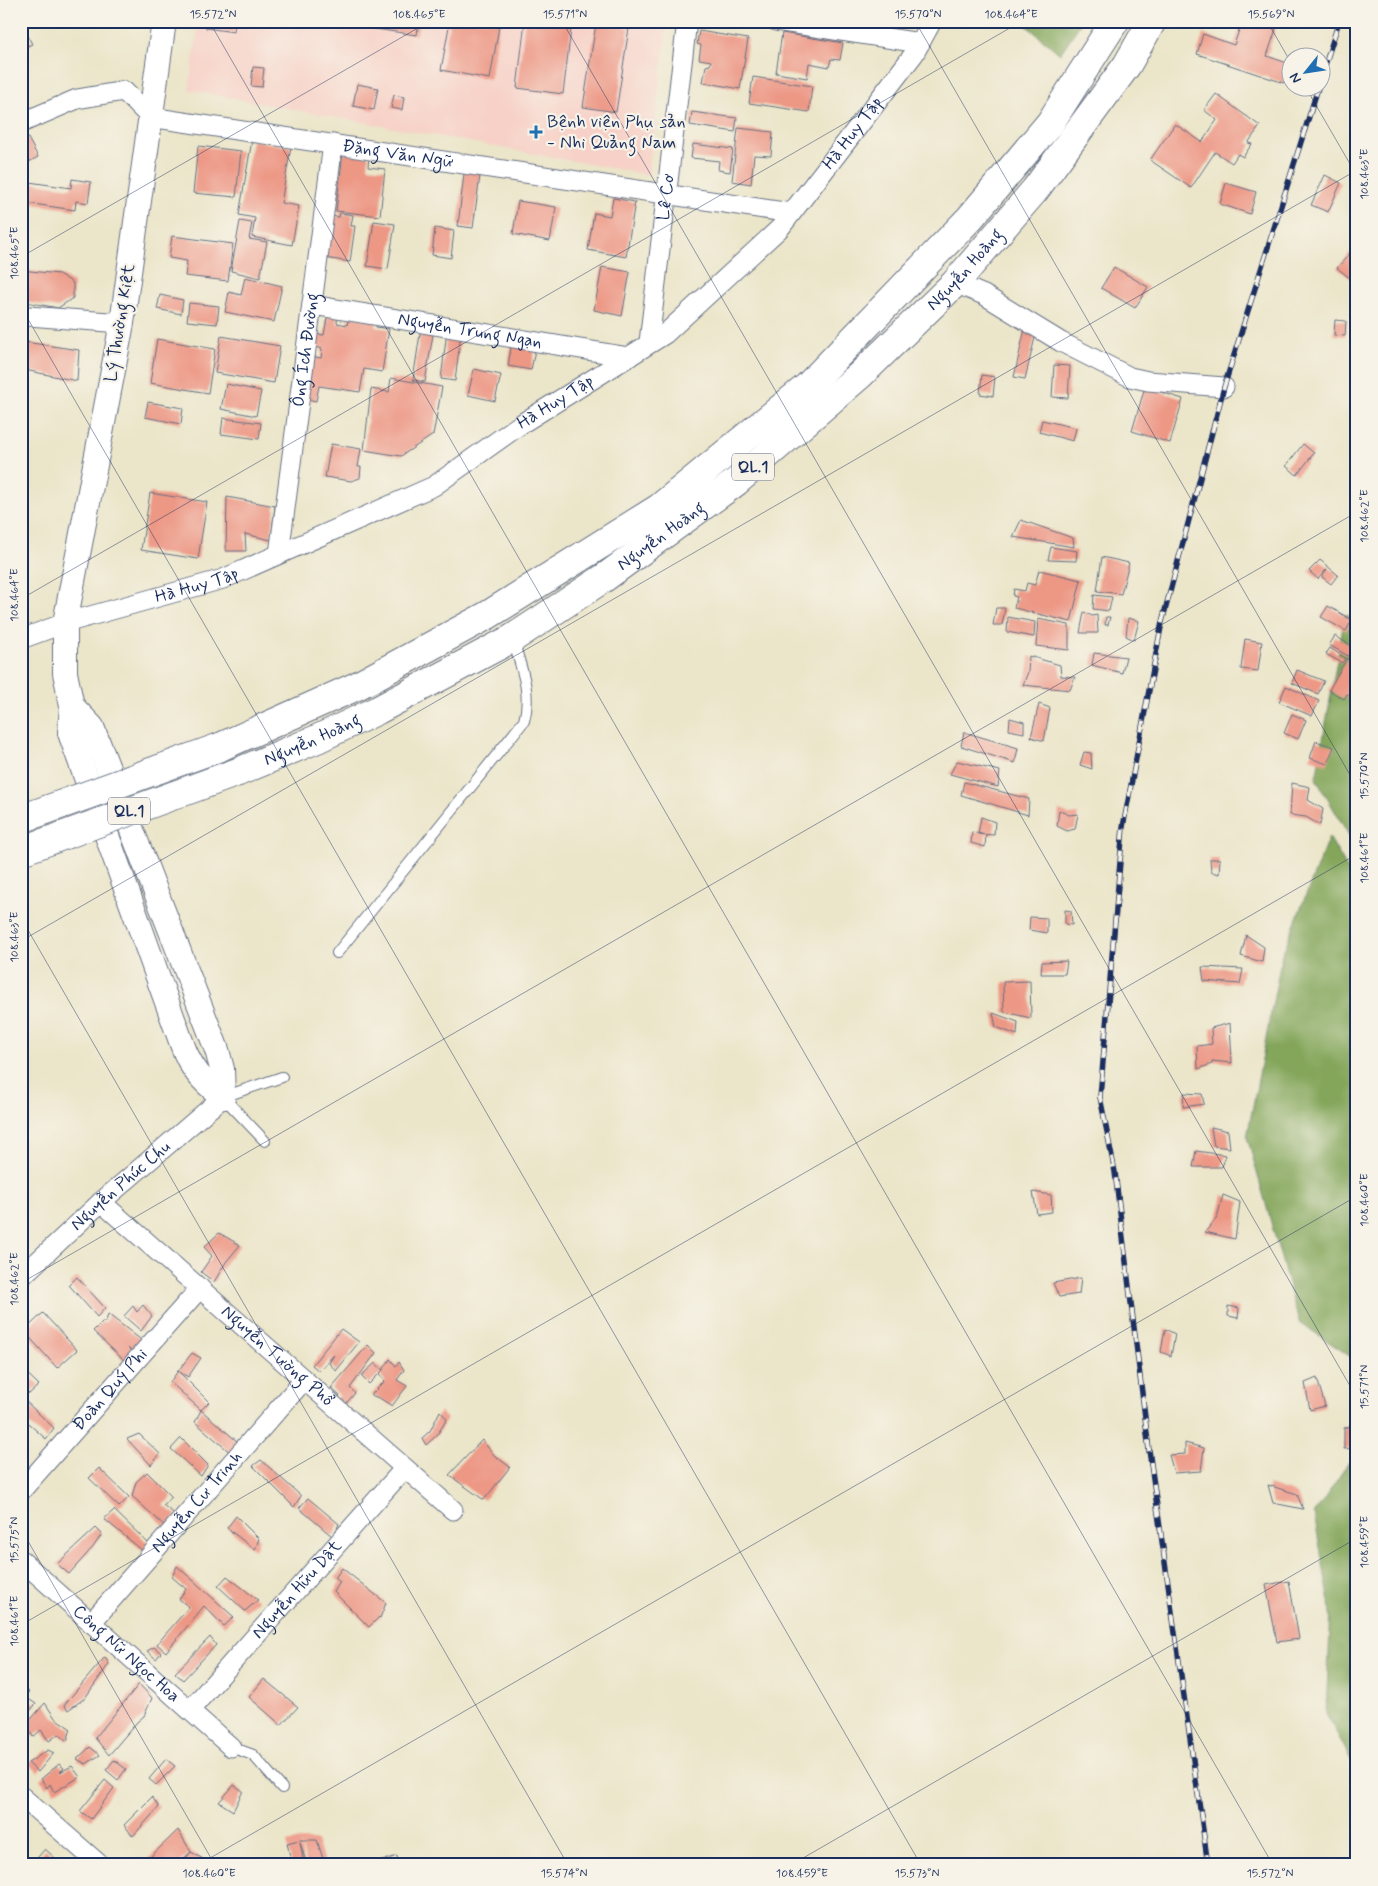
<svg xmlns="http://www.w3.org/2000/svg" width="1378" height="1886" font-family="Mynerve,sans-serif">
  <rect width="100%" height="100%" fill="#f7f3e8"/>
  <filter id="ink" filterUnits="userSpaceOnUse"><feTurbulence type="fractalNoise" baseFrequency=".02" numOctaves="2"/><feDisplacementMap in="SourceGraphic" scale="10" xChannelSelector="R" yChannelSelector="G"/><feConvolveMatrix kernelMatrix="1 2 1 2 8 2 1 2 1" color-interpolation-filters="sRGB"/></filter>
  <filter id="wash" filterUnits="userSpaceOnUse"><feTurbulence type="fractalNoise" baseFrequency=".0096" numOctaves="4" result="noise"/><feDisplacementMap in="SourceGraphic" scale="20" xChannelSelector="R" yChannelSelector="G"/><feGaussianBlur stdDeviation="1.12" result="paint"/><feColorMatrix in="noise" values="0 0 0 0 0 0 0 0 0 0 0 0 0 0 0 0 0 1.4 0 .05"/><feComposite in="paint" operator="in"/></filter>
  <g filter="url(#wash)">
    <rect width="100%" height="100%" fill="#ebe5c9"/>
    <polygon fill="#f7d1c7" points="199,21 668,21 648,175 189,90"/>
    <g fill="#83a65a" stroke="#4f6a5c">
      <polygon points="1021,21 1082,21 1060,54"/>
      <polygon points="1345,615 1357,617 1357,849 1316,779"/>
      <polygon points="1329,837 1357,885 1357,1361 1299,1322 1247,1137 1282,955"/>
      <polygon points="1349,1462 1357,1466 1357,1771 1326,1713 1331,1609 1314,1514"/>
    </g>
    <g id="blocks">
      <g fill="#ed9785">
        <polygon points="206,21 235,21 234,32 206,28"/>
        <polygon points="368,21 419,21 417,35 368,28"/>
        <polygon points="450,21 500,21 490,79 441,70"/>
        <polygon points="525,21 572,21 563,94 517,88"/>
        <polygon points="1242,21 1252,21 1276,29 1267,56 1290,64 1284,83 1197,54 1203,34 1234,45"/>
        <polygon points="21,23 32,44 21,49"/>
        <polygon points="596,23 629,28 616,112 583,107"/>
        <polygon points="699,31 748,39 740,89 703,82 706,66 710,65 711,61 699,59 701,45 697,44"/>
        <polygon points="782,33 843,43 840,60 831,59 829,67 809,63 807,78 776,73"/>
        <polygon points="253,67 264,68 262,87 251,86"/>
        <polygon points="753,77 812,86 809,112 749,103"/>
        <polygon points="357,84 378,88 374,110 353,106"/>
        <polygon points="1216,94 1260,126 1248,143 1252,144 1243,157 1238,154 1232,163 1215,152 1191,188 1150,160 1175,124 1202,142 1217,120 1204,110"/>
        <polygon points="394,95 404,97 402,110 391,108"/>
        <polygon points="692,112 737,118 735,132 690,125"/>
        <polygon points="21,125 38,157 23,165 21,161"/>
        <polygon points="738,128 773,132 771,156 754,155 751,184 732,181"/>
        <polygon points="252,140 291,147 281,203 299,206 292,245 252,237 255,218 239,215"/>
        <polygon points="693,144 733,149 730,172 718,170 719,161 691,158"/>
        <polygon points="198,146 241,151 236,197 193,193"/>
        <polygon points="343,153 369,156 368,167 385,169 380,216 336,211"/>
        <polygon points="465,165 481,168 473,228 458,226"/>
        <polygon points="1325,175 1341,183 1328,212 1311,205"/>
        <polygon points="72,179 91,182 88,203 76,201 75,210 26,203 29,182 71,188"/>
        <polygon points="1226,183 1256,192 1250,214 1220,204"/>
        <polygon points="613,198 635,202 626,257 588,250 594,213 610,216"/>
        <polygon points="518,201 556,207 550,241 513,234"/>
        <polygon points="340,213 353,215 351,226 355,226 350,262 325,258 330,216 339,217"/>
        <polygon points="240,221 252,223 249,239 267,242 260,278 231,271"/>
        <polygon points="374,221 395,224 388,269 367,266"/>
        <polygon points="435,228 454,231 451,258 432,255"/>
        <polygon points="172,236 233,244 228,281 185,276 187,261 169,258"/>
        <polygon points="1357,245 1357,273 1351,279 1337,268"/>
        <polygon points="602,267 630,272 622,316 594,310"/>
        <polygon points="1114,267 1148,287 1135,308 1101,288"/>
        <polygon points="21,270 59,274 73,283 73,298 58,308 21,301"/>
        <polygon points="245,277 282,286 274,322 225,312 229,292 241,295"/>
        <polygon points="160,295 183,300 181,314 157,309"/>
        <polygon points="189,303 219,306 217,324 187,321"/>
        <polygon points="328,312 338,313 337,323 347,325 349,316 377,321 376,327 389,329 382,372 364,369 360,392 319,386 316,401 307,399 309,356 321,358 322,349 314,346 316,334 324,335"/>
        <polygon points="1335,320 1346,321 1345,336 1334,335"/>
        <polygon points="1026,324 1037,329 1025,379 1014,377"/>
        <polygon points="421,327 434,329 425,382 413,380"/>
        <polygon points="447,331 461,333 455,381 441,379"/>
        <polygon points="221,336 280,346 274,383 215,373"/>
        <polygon points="157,339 215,349 208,393 150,383"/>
        <polygon points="512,341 536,345 531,370 508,366"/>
        <polygon points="25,342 79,350 77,381 25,370"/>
        <polygon points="1054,365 1070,366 1068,398 1052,397"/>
        <polygon points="474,369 501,375 495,401 468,395"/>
        <polygon points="982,375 995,377 993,396 980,394"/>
        <polygon points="391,378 442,387 433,435 401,456 364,450 371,389 389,392"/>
        <polygon points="226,384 261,391 256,416 221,409"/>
        <polygon points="1145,387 1183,399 1170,443 1132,431"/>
        <polygon points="148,402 183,408 181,424 145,417"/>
        <polygon points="223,418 261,423 259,439 221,434"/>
        <polygon points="1042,420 1076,428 1073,441 1039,432"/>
        <polygon points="331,444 361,449 358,467 361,467 360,478 351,481 325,477"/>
        <polygon points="1303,444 1314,453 1297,475 1286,466"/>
        <polygon points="150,493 207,502 198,559 141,550"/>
        <polygon points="227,497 275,506 271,540 245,534 246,551 226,551"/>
        <polygon points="1021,520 1073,538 1074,547 1013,537"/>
        <polygon points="1051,547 1077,551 1076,561 1048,560"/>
        <polygon points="1102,557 1129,563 1121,594 1097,591"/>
        <polygon points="1320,560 1338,575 1331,584 1322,577 1327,569 1318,579 1309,571"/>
        <polygon points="1039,570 1081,580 1071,622 1014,608 1017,597 1013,596 1014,589 1025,591 1027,583 1035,585"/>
        <polygon points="1094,595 1112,597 1109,611 1093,609"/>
        <polygon points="1328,606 1352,620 1346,631 1321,617"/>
        <polygon points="996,608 1005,608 1002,625 993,625"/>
        <polygon points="1084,612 1092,616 1097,615 1098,633 1080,633"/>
        <polygon points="1008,617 1035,622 1034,637 1007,632"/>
        <polygon points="1106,617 1110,617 1108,625 1105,625"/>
        <polygon points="1128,618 1139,621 1134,640 1126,636"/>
        <polygon points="1038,619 1069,625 1069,650 1036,646"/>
        <polygon points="1335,636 1357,649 1357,661 1329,645"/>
        <polygon points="1245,639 1262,642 1258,671 1241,669"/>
        <polygon points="1330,648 1345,658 1342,663 1326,654"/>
        <polygon points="1094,653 1126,657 1122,673 1092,665"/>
        <polygon points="1029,656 1060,665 1061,676 1075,677 1070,690 1023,685 1028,672"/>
        <polygon points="1347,658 1357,664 1355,679 1357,680 1357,699 1347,694 1344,699 1329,690"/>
        <polygon points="1297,670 1324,681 1318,694 1292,683"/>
        <polygon points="1286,686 1319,701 1312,716 1279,702"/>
        <polygon points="1039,704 1050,708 1044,741 1031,737"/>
        <polygon points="1292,714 1306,720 1298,739 1284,733"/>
        <polygon points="1010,718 1024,722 1024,733 1009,730"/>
        <polygon points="964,732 1018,748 1015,763 961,746"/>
        <polygon points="1316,741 1334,747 1327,764 1310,758"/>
        <polygon points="1084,752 1091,753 1092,769 1080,765"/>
        <polygon points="957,761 1000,771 998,787 950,774"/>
        <polygon points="964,782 1029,799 1028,815 961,795"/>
        <polygon points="1292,783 1310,787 1308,800 1323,809 1320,825 1306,817 1290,815"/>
        <polygon points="1059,810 1069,815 1078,814 1075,829 1067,831 1057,826"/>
        <polygon points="981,817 995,822 994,835 978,834"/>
        <polygon points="972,832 986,835 985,847 971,843"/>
        <polygon points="1210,859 1220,859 1219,874 1211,872"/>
        <polygon points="1065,910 1071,911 1072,925 1065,924"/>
        <polygon points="1030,917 1047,918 1047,933 1029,930"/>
        <polygon points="1246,935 1264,947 1262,962 1241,956"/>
        <polygon points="1067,961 1065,974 1041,974 1042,962"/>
        <polygon points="1202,967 1243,969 1240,984 1204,981"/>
        <polygon points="1030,981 1031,1018 1004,1012 1003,982"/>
        <polygon points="993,1013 1018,1022 1017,1035 996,1027"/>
        <polygon points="1230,1023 1232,1063 1212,1061 1212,1064 1198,1069 1197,1046 1212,1044 1211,1028"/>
        <polygon points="1184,1093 1202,1094 1204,1104 1183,1107"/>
        <polygon points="1211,1127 1228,1131 1230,1148 1214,1146"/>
        <polygon points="1196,1151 1226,1155 1222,1167 1193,1167"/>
        <polygon points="1033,1192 1051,1195 1052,1212 1037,1214"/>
        <polygon points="1223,1195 1240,1202 1235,1239 1205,1232 1217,1218"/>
        <polygon points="219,1233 240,1245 226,1262 214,1282 201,1272 212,1256 204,1247"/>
        <polygon points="77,1277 105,1308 97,1317 69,1285"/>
        <polygon points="1081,1278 1079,1294 1059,1297 1053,1283"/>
        <polygon points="143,1305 152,1316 141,1331 124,1316 133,1306 137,1312"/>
        <polygon points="1228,1306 1239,1308 1238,1318 1228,1316"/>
        <polygon points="43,1313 77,1350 57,1368 24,1331"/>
        <polygon points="108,1314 145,1343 135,1354 128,1348 133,1353 128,1364 93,1331 102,1322 106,1322"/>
        <polygon points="341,1329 359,1342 336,1371 329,1363 334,1355 319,1371 312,1365"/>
        <polygon points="1165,1329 1175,1334 1171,1356 1161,1352"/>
        <polygon points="368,1345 376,1353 350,1388 355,1393 344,1406 337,1398 340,1396 331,1388"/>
        <polygon points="192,1353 201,1358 188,1377 178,1371"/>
        <polygon points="390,1359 396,1366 399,1362 404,1370 397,1380 407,1386 392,1406 381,1399 371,1395 385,1381 379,1374 383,1370 369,1384 361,1376 375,1363 383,1370"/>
        <polygon points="21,1368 39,1385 29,1394 21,1386"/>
        <polygon points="178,1371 209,1402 201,1410 170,1382"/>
        <polygon points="1317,1378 1325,1406 1310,1410 1305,1383"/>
        <polygon points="21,1397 54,1428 46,1439 21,1417"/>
        <polygon points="201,1410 238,1442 232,1454 195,1422"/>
        <polygon points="440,1411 447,1419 437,1435 426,1445 422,1438 430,1431"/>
        <polygon points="1352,1425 1356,1448 1344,1449 1344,1428"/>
        <polygon points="139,1434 160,1454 151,1465 127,1439"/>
        <polygon points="181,1438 208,1465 201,1476 171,1449"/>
        <polygon points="482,1440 495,1456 510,1467 484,1500 449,1475"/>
        <polygon points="1185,1443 1204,1448 1201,1471 1174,1473 1169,1455 1185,1454"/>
        <polygon points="261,1460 301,1496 294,1507 253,1466"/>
        <polygon points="99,1468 129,1497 119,1507 89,1478"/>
        <polygon points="147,1472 172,1497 163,1505 176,1515 167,1528 132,1496 136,1482"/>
        <polygon points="1268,1485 1297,1494 1303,1509 1273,1503"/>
        <polygon points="308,1498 339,1524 333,1537 299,1508"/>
        <polygon points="114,1510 149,1544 143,1551 104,1519"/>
        <polygon points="236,1516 259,1539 255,1550 227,1528"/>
        <polygon points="96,1528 102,1534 94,1546 69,1574 57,1564"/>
        <polygon points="177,1566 234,1617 224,1626 204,1606 166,1652 157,1644 189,1607 179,1599 186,1589 172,1577"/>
        <polygon points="342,1568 386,1603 380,1618 379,1617 369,1627 334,1592 340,1582 335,1578"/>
        <polygon points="227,1576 258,1600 245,1611 218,1586"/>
        <polygon points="1289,1581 1299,1639 1277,1642 1266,1585"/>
        <polygon points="210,1637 216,1645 183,1680 175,1673"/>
        <polygon points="154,1647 161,1653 156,1659 147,1651"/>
        <polygon points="105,1657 109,1664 85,1698 68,1710 64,1705"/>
        <polygon points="264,1679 298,1707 281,1725 249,1697"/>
        <polygon points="139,1684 152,1698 144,1716 137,1722 109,1755 95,1738"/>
        <polygon points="24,1688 29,1692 21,1701 21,1691"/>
        <polygon points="30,1700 36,1704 21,1721 21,1706"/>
        <polygon points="45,1703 55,1718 71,1729 67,1741 59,1734 49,1741 41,1730 33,1737 26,1725"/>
        <polygon points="90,1747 100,1755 86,1764 77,1759"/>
        <polygon points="48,1750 54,1753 38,1772 28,1763"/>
        <polygon points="166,1759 175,1766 156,1785 149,1779"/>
        <polygon points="114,1760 126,1769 118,1780 106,1770"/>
        <polygon points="59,1764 64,1768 60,1772 72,1766 80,1777 54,1792 50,1784 47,1788 41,1779"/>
        <polygon points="105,1780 114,1788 91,1819 80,1811"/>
        <polygon points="234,1785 243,1791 233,1811 219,1802"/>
        <polygon points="152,1797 159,1807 133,1836 124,1825"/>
        <polygon points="178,1830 191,1852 177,1865 147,1865 144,1863"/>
        <polygon points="299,1840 317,1840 325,1865 307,1865 300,1842 304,1865 292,1865 287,1843"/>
        <polygon points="45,1849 55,1858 49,1865 31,1865"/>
        <polygon points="191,1852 203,1859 210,1865 180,1865"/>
        <polygon points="397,1856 399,1865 373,1865 373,1864"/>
      </g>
    </g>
  </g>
  <g filter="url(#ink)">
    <use href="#blocks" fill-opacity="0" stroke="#646f83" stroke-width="1"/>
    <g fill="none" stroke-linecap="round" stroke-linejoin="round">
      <defs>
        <g id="service">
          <path d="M337,953L524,721C532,693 521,667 513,640"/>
          <polyline points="265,1141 223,1097 282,1077"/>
          <polyline points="231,1747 253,1755 282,1788"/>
        </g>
        <g id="minor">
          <polyline points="776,21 920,43"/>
          <path id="s1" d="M21,123L77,99L124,91L150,117L791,213"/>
          <polyline points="955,283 984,295 1061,342 1130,377 1148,381 1224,387"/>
          <path id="s2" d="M312,305L629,357"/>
          <polyline points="21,318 28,316 122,323"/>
          <path id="s3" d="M649,342L687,21"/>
          <path id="s4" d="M279,554L333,144"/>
          <path id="s5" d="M21,639L65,623L223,579L434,486L521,424L665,334L780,228L914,54L932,21"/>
          <path id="s6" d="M101,1202L453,1510"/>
          <path id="s7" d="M21,1277L101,1202L223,1097"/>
          <path id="s8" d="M21,1491L200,1288"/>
          <path id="s9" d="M21,1560L231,1747"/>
          <path id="s10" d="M91,1623L304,1380"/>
          <path id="s11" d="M190,1710L404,1469"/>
          <polyline points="21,1796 100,1865"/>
        </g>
        <g id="tertiary">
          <path d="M164,21L122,323L65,623V673L72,706L70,733L182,1044C191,1069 202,1081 223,1097"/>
          <polyline points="72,706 92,727 217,1050 222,1069 223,1097"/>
        </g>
        <g id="trunk">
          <polyline points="220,747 357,686 488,615 659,508 808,386 970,218 1050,123 1115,21"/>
          <path id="s12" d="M238,772L317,739L378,710L513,638L604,578L736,482L860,375L955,283L1035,190L1127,65L1152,21"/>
        </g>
      </defs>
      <use href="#service" stroke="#646f83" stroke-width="12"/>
      <use href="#minor" stroke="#646f83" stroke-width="21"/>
      <use href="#tertiary" stroke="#646f83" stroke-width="26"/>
      <use href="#trunk" stroke="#646f83" stroke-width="30"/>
      <use href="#service" stroke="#fff" stroke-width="10"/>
      <use href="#minor" stroke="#fff" stroke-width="19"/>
      <use href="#tertiary" stroke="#fff" stroke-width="24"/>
      <use href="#trunk" stroke="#fff" stroke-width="28"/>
      <defs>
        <g id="rail">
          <polyline points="1320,81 1339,21"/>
          <polyline points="1208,1865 1149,1450 1115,1172 1100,1097 1123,827 1162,622 1224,387 1318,88"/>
        </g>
      </defs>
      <use href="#rail" stroke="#1b2f5e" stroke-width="5.5"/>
      <use href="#rail" stroke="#f7f3e8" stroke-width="4" stroke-dasharray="11" stroke-linecap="butt"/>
      <defs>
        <g id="trunk-bridge">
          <polyline points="21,819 220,747"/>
          <polyline points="21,851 238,772"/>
        </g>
      </defs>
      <use href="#trunk-bridge" stroke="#646f83" stroke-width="30" stroke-linecap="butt"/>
      <use href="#trunk-bridge" stroke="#fff" stroke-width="28"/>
    </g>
  </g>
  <path fill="none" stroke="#1b2f5e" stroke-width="1" stroke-opacity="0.45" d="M209,21L1273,1865M562,21L1357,1398M915,21L1357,787M1267,21L1290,61M1306,88L1357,176M21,257L430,21M21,307L921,1865M21,599L1022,21M21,918L568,1865M21,941L1357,170M21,1283L1357,512M21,1529L215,1865M21,1625L1357,854M198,1865L1357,1196M791,1865L1357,1538"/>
  <path fill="#1f6fb2" stroke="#f7f3e8" stroke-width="2" d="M533.5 124.5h5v5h5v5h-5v5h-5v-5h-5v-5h5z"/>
  <g text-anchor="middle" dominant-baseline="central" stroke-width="4.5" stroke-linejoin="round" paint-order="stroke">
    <g fill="#f7f3e8" stroke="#5d6a87" stroke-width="1">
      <rect x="732" y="453.5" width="42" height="27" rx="4"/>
      <rect x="108" y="797.5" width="42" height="27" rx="4"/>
    </g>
    <g font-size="16" font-weight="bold" fill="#1b2f5e">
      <text x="753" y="467">QL.1</text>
      <text x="129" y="811">QL.1</text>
    </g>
    <g font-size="18" fill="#1b2f5e" stroke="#f7f3e8" text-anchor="start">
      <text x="547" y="122">Bệnh viện Phụ sản<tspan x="547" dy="21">- Nhi Quảng Nam</tspan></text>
    </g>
    <g font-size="18" fill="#1b2f5e" stroke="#f7f3e8">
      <text stroke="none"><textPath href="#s5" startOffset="994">Hà Huy Tập</textPath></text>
      <text stroke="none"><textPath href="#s1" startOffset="396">Đặng Văn Ngữ</textPath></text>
      <text stroke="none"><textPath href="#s3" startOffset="146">Lê Cơ</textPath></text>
      <text stroke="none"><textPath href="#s12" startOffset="891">Nguyễn Hoàng</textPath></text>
      <text transform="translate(120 323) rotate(-81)">Lý Thường Kiệt</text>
      <text stroke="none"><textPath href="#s2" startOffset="160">Nguyễn Trung Ngạn</textPath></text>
      <text stroke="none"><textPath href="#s4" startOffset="206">Ông Ích Đường</textPath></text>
      <text stroke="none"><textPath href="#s5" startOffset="589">Hà Huy Tập</textPath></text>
      <text stroke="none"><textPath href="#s12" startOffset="486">Nguyễn Hoàng</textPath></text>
      <text stroke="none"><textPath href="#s5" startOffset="184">Hà Huy Tập</textPath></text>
      <text stroke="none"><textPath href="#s12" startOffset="81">Nguyễn Hoàng</textPath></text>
      <text stroke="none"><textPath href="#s7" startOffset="135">Nguyễn Phúc Chu</textPath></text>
      <text stroke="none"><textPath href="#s6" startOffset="234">Nguyễn Tường Phổ</textPath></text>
      <text stroke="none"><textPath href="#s8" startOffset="135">Đoàn Quý Phi</textPath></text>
      <text stroke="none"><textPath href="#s10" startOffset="161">Nguyễn Cư Trinh</textPath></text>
      <text stroke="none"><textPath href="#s11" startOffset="161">Nguyễn Hữu Dật</textPath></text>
      <text stroke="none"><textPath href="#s9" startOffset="141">Công Nữ Ngọc Hoa</textPath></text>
    </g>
  </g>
  <rect width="1378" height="1886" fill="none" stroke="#f7f3e8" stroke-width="55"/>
  <g transform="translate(1306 72) rotate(240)"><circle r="24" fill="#f7f3e8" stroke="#9fa5b1"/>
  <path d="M0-4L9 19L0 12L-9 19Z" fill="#1f6fb2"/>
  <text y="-8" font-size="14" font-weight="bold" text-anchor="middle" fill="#1b2f5e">N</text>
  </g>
  <rect x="28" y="28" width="1322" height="1830" fill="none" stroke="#1b2f5e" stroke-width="2"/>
  <g font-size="12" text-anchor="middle" fill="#1b2f5e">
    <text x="213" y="18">15.572°N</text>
    <text x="419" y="18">108.465°E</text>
    <text x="565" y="18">15.571°N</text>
    <text x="918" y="18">15.570°N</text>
    <text x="1011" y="18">108.464°E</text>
    <text x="1271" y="18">15.569°N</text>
    <text transform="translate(1364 174) rotate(-90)" y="4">108.463°E</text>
    <text transform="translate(14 253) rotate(-90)" y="4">108.465°E</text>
    <text transform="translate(1364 516) rotate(-90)" y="4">108.462°E</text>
    <text transform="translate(14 595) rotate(-90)" y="4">108.464°E</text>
    <text transform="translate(1364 776) rotate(-90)" y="4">15.570°N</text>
    <text transform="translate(1364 858) rotate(-90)" y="4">108.461°E</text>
    <text transform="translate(14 937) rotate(-90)" y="4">108.463°E</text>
    <text transform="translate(1364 1200) rotate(-90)" y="4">108.460°E</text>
    <text transform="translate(14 1279) rotate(-90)" y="4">108.462°E</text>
    <text transform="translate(1364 1387) rotate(-90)" y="4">15.571°N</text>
    <text transform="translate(14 1540) rotate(-90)" y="4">15.575°N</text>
    <text transform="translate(1364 1542) rotate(-90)" y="4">108.459°E</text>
    <text transform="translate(14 1621) rotate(-90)" y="4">108.461°E</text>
    <text x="209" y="1877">108.460°E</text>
    <text x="564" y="1877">15.574°N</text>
    <text x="802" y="1877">108.459°E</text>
    <text x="917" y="1877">15.573°N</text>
    <text x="1270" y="1877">15.572°N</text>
  </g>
</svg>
